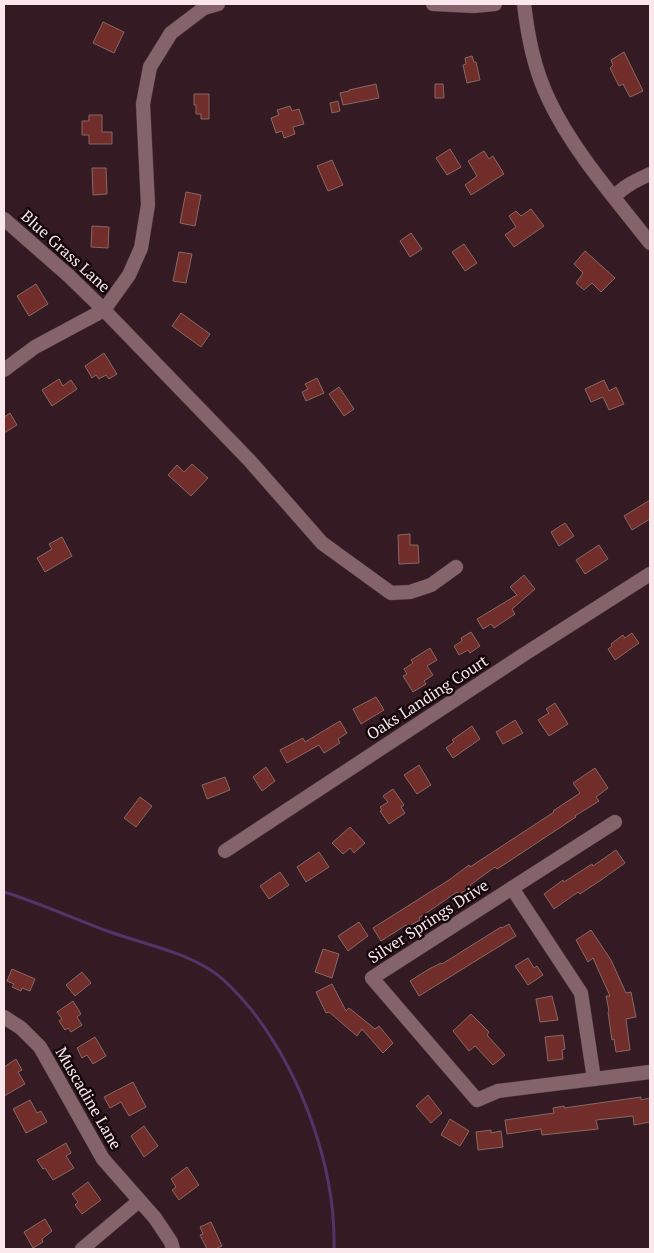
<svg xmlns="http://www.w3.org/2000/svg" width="654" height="1253" font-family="'PT Serif',serif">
  <rect width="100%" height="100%" fill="#341a22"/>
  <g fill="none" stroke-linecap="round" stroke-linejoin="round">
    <path stroke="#553369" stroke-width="3" d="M4,892C40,903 74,919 110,932C144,944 181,951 212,971C226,980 239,995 250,1008C301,1072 336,1167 334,1249"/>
  </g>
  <g fill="#702d29" stroke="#886763">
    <polygon points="103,22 124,32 114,53 93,43"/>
    <polygon points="624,52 643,91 630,97 623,84 619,86 610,68 613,65 611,60"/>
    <polygon points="472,56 474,62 476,62 480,80 467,83 463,65 466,64 465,58"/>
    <polygon points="376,84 379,98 343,105 340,93 349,91 349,90"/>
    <polygon points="435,84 443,84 444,98 435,98"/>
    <polygon points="194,94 209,94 209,119 201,119 201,114 196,114 196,105 194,105"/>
    <polygon points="338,101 340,111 332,113 330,103"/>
    <polygon points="290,106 292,111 299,109 304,124 293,127 295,134 284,138 282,131 276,133 271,118 279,115 277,110"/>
    <polygon points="89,115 102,115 102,132 112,132 112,144 89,144 89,135 82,135 82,121 89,121"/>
    <polygon points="450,149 461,167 447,175 436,158"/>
    <polygon points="484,151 489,159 493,156 504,174 471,195 465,185 477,176 468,161"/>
    <polygon points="332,160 343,185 328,191 317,166"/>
    <polygon points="92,168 106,168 107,194 93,195"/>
    <polygon points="186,192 201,195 195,226 180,223"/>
    <polygon points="531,209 544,226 514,247 505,235 516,227 509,216 516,211 521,216"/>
    <polygon points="92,226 109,227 108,248 91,247"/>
    <polygon points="411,233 422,249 410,257 400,241"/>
    <polygon points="464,244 477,263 465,271 452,252"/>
    <polygon points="585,251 615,278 601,292 592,283 584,290 576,283 583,273 574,264"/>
    <polygon points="179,252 192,254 186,283 173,281"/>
    <polygon points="36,284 48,304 29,316 17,296"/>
    <polygon points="181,313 210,334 201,347 172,326"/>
    <polygon points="104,353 117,374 109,379 106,375 99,379 96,375 92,378 85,366"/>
    <polygon points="317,378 324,393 306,401 302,392 308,389 305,384"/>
    <polygon points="59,379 63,386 71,380 77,389 52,406 42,390"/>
    <polygon points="604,380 609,391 616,387 624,404 609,410 603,397 591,402 585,389"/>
    <polygon points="339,387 354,409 344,416 329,394"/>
    <polygon points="10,413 17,425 4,433 4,417"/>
    <polygon points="192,464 208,478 191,496 168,475 177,465 184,472"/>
    <polygon points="650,500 650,519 632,530 624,516"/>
    <polygon points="565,523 574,536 559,546 551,532"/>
    <polygon points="410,534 410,545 418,545 419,563 399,564 398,535"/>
    <polygon points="62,537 72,556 45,572 37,558 52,549 49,544"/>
    <polygon points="599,545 608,559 585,574 576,560"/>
    <polygon points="524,575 535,589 512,609 515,614 494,628 491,624 483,629 477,619 517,595 510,587"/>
    <polygon points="471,632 480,646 470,653 468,650 459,655 454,646 462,641 461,638"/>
    <polygon points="632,633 639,643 615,660 608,649 612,646 611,644 623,635 625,638"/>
    <polygon points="430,648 437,660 427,666 433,675 424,681 426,684 413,692 403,676 407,674 404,669 413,663 411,660"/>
    <polygon points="376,697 384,710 361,724 353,709"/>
    <polygon points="555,703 568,724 549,736 538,720 549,713 546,709"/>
    <polygon points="515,720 523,733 503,744 496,732"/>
    <polygon points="340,721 347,733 338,739 340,743 324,753 319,745 287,763 280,750 303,738 305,742"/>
    <polygon points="472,726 480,739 453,758 446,748 454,742 452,740"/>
    <polygon points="419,765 431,785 417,794 404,775"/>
    <polygon points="266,767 275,781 262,791 253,777"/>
    <polygon points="595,768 608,788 596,797 599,801 575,816 576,817 511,860 497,869 495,867 470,885 471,886 459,895 457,892 419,918 420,920 407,927 406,925 381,941 373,928 449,880 469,865 470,867 554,812 553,811 580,793 573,783"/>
    <polygon points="225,777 230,790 207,799 202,785"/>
    <polygon points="393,789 404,805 401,807 405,813 389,824 380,811 382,810 380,807 388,802 383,796"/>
    <polygon points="140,797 152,806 136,827 124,818"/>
    <polygon points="350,827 365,843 354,853 350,848 343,854 332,843"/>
    <polygon points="616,850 625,863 601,880 580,894 578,892 554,909 544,894 563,880 564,882 592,864 593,866"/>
    <polygon points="319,852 329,867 306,882 297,867"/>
    <polygon points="280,872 289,885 269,899 260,886"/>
    <polygon points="359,922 368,936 348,951 338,936"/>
    <polygon points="509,924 516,936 419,996 410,981 429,969 441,963 442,964 501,927 502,928"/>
    <polygon points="591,930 611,960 626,993 631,992 636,1017 626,1019 630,1050 616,1052 614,1039 612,1040 608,1012 609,1011 606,996 610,996 593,958 588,962 576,940"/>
    <polygon points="323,949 339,954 332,978 315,972"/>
    <polygon points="528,958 534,968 537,966 543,975 528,985 515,966"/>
    <polygon points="12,969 35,979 30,991 22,988 21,991 12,987 14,984 7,981"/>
    <polygon points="82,972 91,983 75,996 66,985"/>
    <polygon points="332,984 346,1011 349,1008 375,1029 379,1026 393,1043 383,1053 362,1029 357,1036 329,1012 326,1013 316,992"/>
    <polygon points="552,996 558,1020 540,1022 536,999"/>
    <polygon points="73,1001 81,1014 77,1017 82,1025 71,1032 68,1028 65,1030 59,1021 62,1019 57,1012"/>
    <polygon points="471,1014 489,1032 487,1035 505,1055 493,1065 475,1046 469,1051 453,1031"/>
    <polygon points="563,1035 565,1049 562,1050 563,1059 548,1061 545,1037"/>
    <polygon points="95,1037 106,1056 93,1064 87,1055 82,1058 77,1048"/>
    <polygon points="16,1059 22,1070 18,1072 25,1084 4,1096 4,1067"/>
    <polygon points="133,1082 146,1107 129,1116 121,1102 110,1108 104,1097"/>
    <polygon points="428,1095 442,1113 431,1123 416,1106"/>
    <polygon points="641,1097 641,1100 650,1098 650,1122 634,1125 633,1116 596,1120 598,1129 542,1135 541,1129 507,1134 505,1120 554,1113 553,1108 564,1106 564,1108"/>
    <polygon points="30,1100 37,1113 41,1111 47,1122 26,1133 13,1109"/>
    <polygon points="450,1119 469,1131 460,1146 441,1135"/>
    <polygon points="144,1126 158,1146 144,1157 131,1136"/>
    <polygon points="491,1130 491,1133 501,1131 503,1147 478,1150 476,1132"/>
    <polygon points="66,1143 71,1153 66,1156 74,1168 53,1180 45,1168 43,1169 37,1160"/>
    <polygon points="187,1167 199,1185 179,1200 172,1190 176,1187 171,1179"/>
    <polygon points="88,1182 101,1200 82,1214 75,1205 78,1202 72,1194"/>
    <polygon points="45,1219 52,1231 42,1239 43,1242 33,1248 24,1232"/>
    <polygon points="211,1222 222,1246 215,1249 207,1249 200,1235 203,1234 200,1227"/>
  </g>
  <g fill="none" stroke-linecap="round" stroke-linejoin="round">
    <defs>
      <g id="minor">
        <polyline points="433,4 474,6 495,4"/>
        <path d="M524,4C528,37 534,69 549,100C573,151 615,198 650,243"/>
        <path d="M614,197C624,186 637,180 650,174"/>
        <polyline points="4,219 69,276 104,310 250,461 322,543 391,593 410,592 431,585 456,567"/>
        <polyline points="4,370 35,347 104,310 129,275 141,248 148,205 143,104 150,67 171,33 204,8 218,4"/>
        <polyline points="615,822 372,978 477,1100 498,1091 650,1072"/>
        <polyline points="225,851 523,655 650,574"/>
        <polyline points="512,888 581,993 594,1079"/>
        <polyline points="4,1017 21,1028 40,1047 103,1159 155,1218 171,1242 173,1249"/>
        <polyline points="82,1249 139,1201"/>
      </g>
    </defs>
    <use href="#minor" stroke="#4c363c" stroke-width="15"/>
    <use href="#minor" stroke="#84636b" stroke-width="14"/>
  </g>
  <g text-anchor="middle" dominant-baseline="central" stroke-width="5" stroke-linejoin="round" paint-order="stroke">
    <g font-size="16" fill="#fae7eb" stroke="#14080c">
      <text transform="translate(66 251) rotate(42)">Blue Grass Lane</text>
      <text transform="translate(427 697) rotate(-33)">Oaks Landing Court</text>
      <text transform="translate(428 921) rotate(-33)">Silver Springs Drive</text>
      <text transform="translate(89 1098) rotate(60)">Muscadine Lane</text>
    </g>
  </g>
  <rect width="654" height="1253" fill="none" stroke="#fae7eb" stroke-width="10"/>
</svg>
